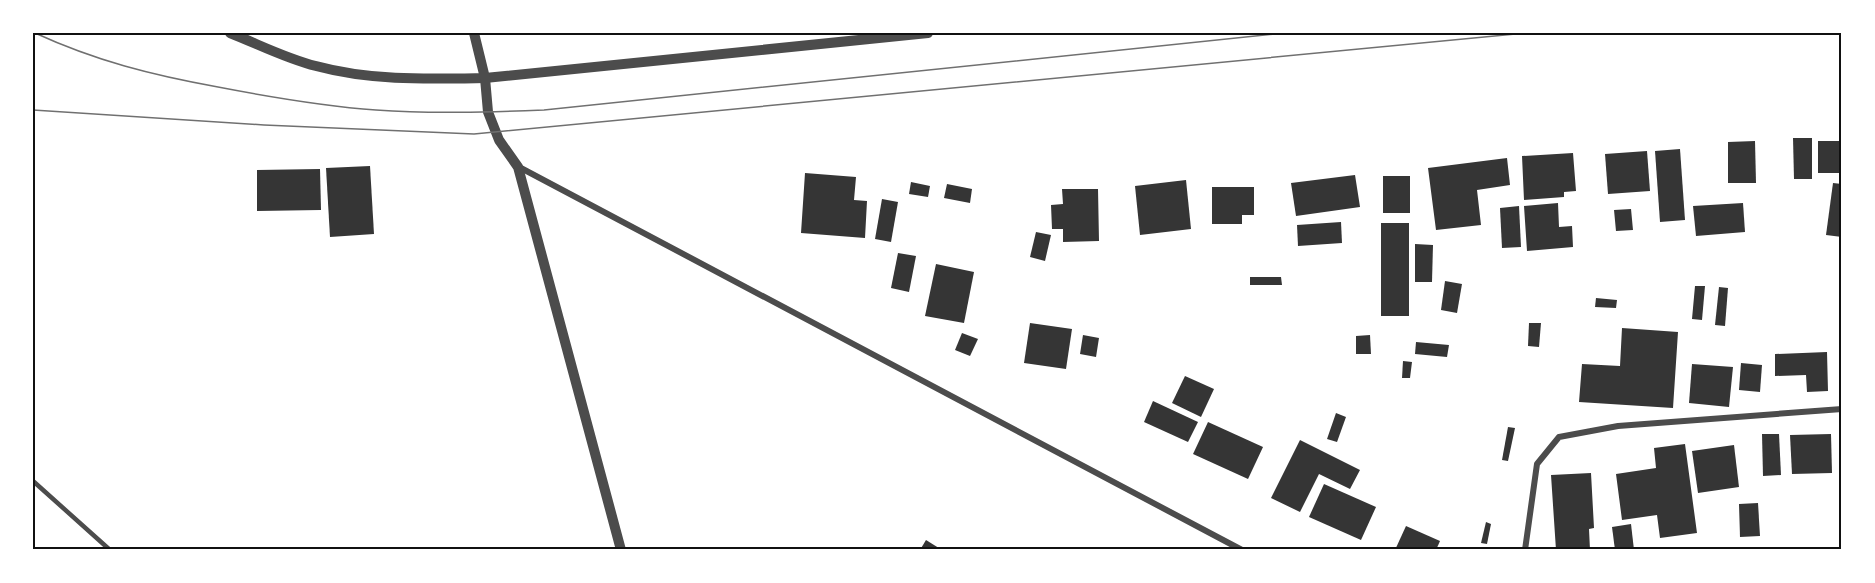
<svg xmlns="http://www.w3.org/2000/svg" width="1875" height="583" font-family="'Noto Sans',sans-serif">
  <rect width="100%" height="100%" fill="#fff"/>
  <g fill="#353535">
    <polygon points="1793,138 1812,138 1812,179 1794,179"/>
    <polygon points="1755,141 1756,183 1728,183 1728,142"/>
    <rect x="1818" y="141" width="24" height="32"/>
    <polygon points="1680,149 1685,220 1660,222 1655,151"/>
    <polygon points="1647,151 1650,191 1608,194 1605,154"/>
    <polygon points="1573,153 1576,191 1564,192 1564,197 1524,200 1522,156"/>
    <polygon points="1507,158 1510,185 1477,190 1481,225 1436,230 1428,168"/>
    <polygon points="370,166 374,234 330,237 326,168"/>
    <polygon points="320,169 321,210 257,211 257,170"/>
    <polygon points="805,173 856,177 854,200 867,201 865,238 801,233"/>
    <polygon points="1355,175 1360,207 1296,216 1291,183"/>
    <rect x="1383" y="176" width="27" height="37"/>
    <polygon points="1186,180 1191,229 1140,235 1135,186"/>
    <polygon points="911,182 930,186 928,197 909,194"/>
    <polygon points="1833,183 1842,184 1842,237 1826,235"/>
    <polygon points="947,184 972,189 970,203 944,198"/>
    <polygon points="1212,187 1254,187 1254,215 1242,215 1242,224 1212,224"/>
    <polygon points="1062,189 1098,189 1099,241 1063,242 1063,229 1052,229 1051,205 1063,204"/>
    <polygon points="882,199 898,202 891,242 875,239"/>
    <polygon points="1558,203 1559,227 1572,226 1573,247 1527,251 1524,206"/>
    <polygon points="1743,203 1745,232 1696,236 1693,206"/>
    <polygon points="1519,206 1521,247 1502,248 1500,208"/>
    <polygon points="1631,209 1633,230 1616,231 1614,210"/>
    <polygon points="1341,222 1342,243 1298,246 1297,225"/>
    <rect x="1381" y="223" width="28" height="93"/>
    <polygon points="1036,232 1051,235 1045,261 1030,257"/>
    <polygon points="1415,244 1433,245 1432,282 1415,282"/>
    <polygon points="898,253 916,256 909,292 891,288"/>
    <polygon points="936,264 974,272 964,323 925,316"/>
    <polygon points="1250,277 1281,277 1282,285 1250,285"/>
    <polygon points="1445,281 1462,284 1457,313 1441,310"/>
    <polygon points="1695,286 1705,286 1702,320 1692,319"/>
    <polygon points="1719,287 1728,288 1725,326 1715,325"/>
    <polygon points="1596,298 1617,300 1616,308 1595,307"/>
    <polygon points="1030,323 1072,329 1066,369 1024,363"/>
    <polygon points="1529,323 1541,323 1539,347 1528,346"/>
    <polygon points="1622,328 1678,332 1673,408 1579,402 1582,364 1620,366"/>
    <polygon points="962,333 978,339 970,356 955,350"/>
    <polygon points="1083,335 1099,338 1096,357 1080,354"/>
    <polygon points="1370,335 1371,354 1356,354 1356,336"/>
    <polygon points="1416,342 1449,345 1447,357 1415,354"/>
    <polygon points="1827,352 1828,391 1807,392 1806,375 1775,376 1775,354"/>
    <polygon points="1403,361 1412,362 1410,378 1402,378"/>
    <polygon points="1741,363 1762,365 1760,392 1739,390"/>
    <polygon points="1692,364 1733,367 1729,407 1689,403"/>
    <polygon points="1185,376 1214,389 1201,417 1172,403"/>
    <polygon points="1153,401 1198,422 1188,442 1144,422"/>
    <polygon points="1336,413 1346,417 1337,442 1327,439"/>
    <polygon points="1208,422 1263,447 1248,479 1193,454"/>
    <polygon points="1508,427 1515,428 1508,461 1502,460"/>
    <polygon points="1762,434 1779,434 1781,475 1763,476"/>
    <polygon points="1831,434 1832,473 1792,474 1790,435"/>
    <polygon points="1300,440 1360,470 1350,489 1319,474 1300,512 1271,498"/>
    <polygon points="1685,444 1697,533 1660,538 1657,515 1622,520 1616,474 1656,468 1654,448"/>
    <polygon points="1734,445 1739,487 1698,493 1692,451"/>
    <polygon points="1591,473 1594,528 1589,529 1590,550 1556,550 1551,475"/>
    <polygon points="1324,484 1376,507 1361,540 1309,517"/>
    <polygon points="1758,503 1760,536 1740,537 1739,504"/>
    <polygon points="1486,522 1491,524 1487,544 1481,543"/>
    <polygon points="1631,524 1634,550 1615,550 1612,527"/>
    <polygon points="1406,526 1440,541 1436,550 1395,550"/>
    <polygon points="926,540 942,550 920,550"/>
  </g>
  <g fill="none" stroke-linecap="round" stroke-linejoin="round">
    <polyline stroke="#4c4c4c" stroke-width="4.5" points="33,481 110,550"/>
    <g stroke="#4c4c4c" stroke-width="6">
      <polyline points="519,167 1242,550"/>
      <polyline points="1525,550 1537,464 1559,437 1618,426 1842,409"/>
    </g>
    <g stroke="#4c4c4c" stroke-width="10">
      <path d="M230,33C258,44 287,59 316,66C371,81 428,79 485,78L928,33"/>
      <polyline points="474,33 485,78 488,112 499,140 518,167 621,550"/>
    </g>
    <g stroke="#707070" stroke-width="1.5">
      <path d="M35,33C96,61 152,75 218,87C270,97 323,106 376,110C432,114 488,112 544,110L1284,33"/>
      <polyline points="33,110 264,125 474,134 1526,33"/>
    </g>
  </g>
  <rect width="1875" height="583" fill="none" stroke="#ffffff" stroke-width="69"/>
  <rect x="34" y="34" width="1806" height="514" fill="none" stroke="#111" stroke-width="2"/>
</svg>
